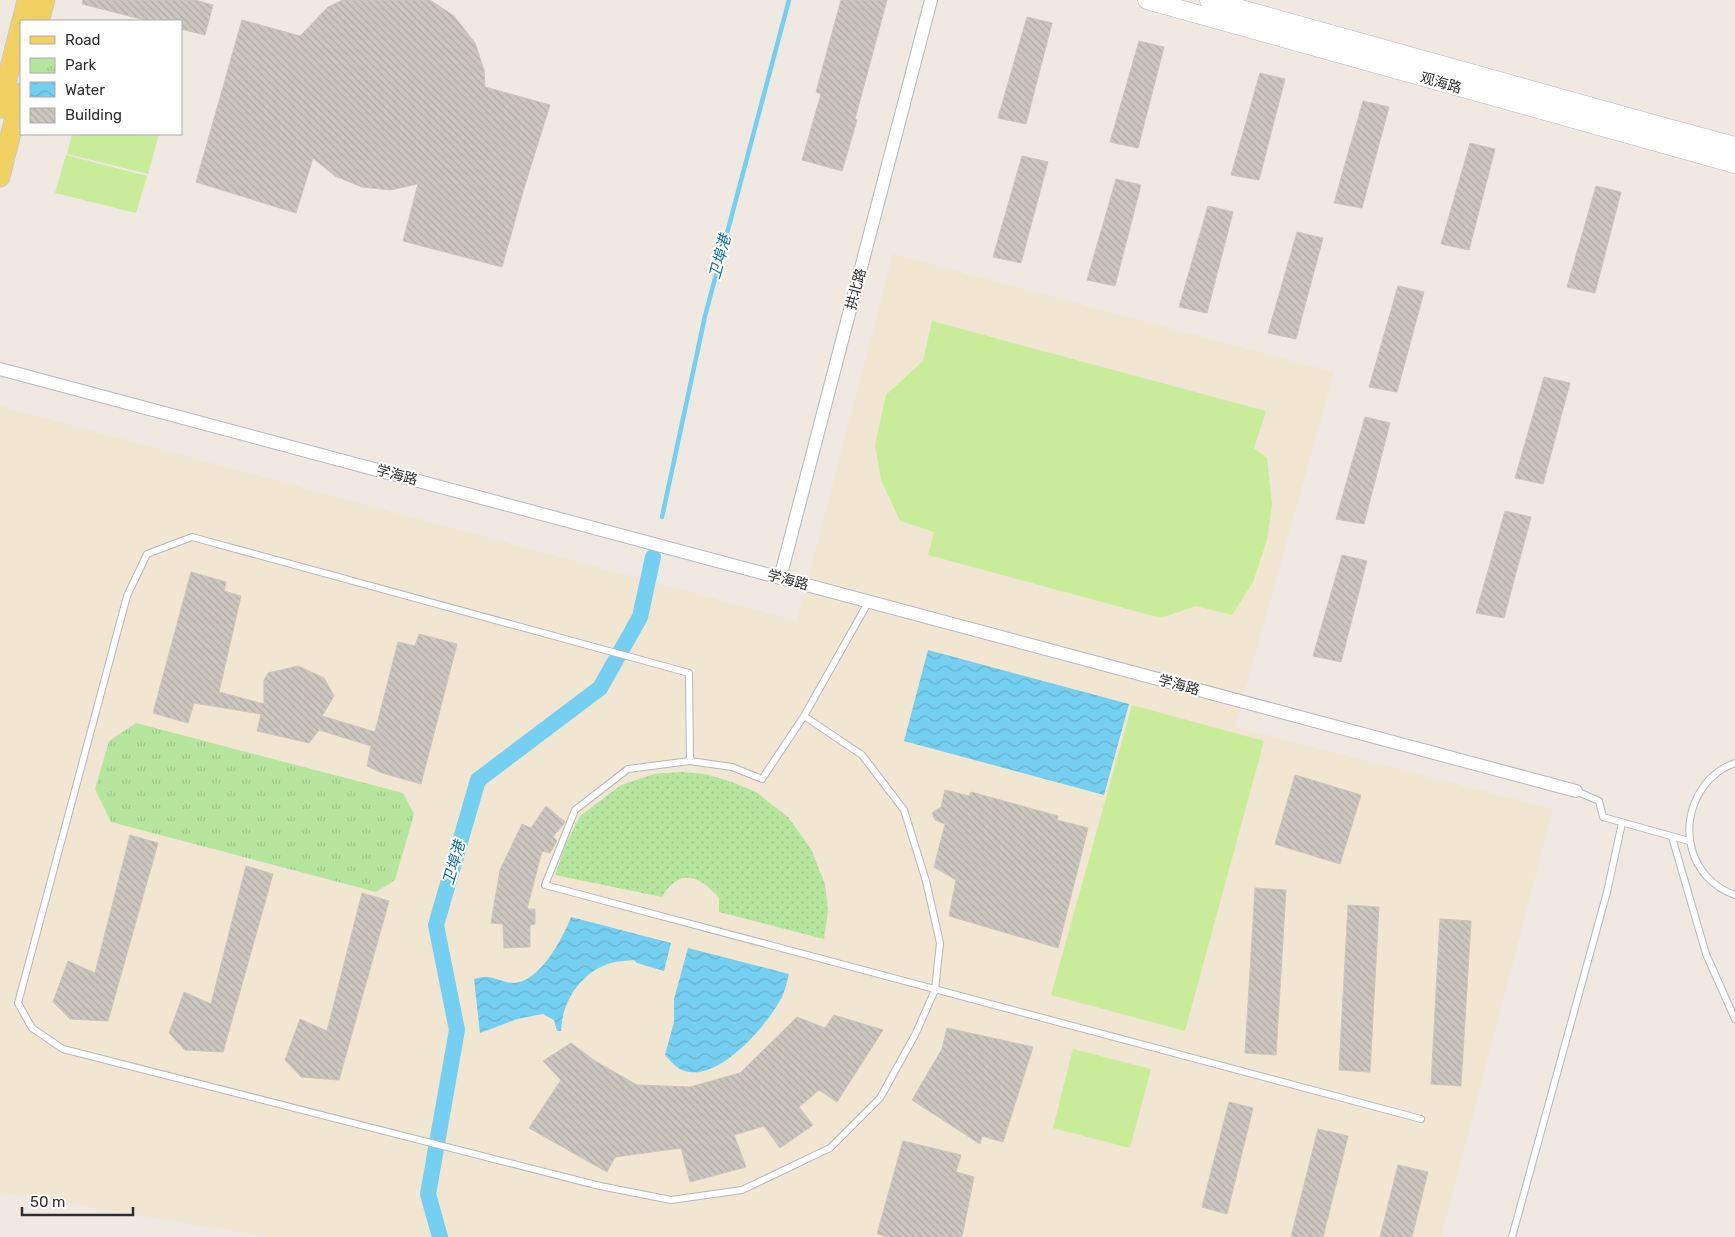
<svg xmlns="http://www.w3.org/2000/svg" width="1735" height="1237" font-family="Rubik,'Noto Sans SC',sans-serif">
  <defs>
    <pattern id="grass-dots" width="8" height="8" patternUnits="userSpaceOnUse" patternTransform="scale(1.25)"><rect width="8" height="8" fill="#b6e59e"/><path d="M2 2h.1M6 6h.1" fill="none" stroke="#9dc588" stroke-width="1.8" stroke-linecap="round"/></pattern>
    <pattern id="park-tufts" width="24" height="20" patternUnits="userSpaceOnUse" patternTransform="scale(1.25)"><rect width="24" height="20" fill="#b6e59e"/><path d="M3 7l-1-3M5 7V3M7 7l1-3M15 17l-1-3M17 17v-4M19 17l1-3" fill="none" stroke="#9dc588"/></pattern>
    <pattern id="water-waves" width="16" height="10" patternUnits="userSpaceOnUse" patternTransform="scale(1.25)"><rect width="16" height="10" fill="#75cff0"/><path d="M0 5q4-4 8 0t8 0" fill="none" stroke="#66b2ce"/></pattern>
    <pattern id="building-back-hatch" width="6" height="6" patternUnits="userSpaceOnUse" patternTransform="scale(1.25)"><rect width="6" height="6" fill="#cbc7bf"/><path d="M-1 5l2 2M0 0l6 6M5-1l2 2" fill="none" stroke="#afaba4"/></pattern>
  </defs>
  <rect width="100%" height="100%" fill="#efe9e1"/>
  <polygon fill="#f0e6d1" points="893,254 1334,372 1235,727 1553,809 1441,1237 270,1237 0,1192 0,406 797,621"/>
  <path fill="url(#grass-dots)" d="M681,772L705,774L732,782L756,792L788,817L811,849L825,884L828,911L824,939L719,912V898C700,876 680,867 662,897L555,875L565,846L580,816L621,785L654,774Z"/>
  <polygon fill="url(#park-tufts)" points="136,723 403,793 414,814 395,880 376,892 111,822 95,789 109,741"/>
  <g fill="#c9ec9a">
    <polygon points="72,134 159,134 148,174 67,154"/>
    <polygon points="66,155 147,176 136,213 55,193"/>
    <polygon points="932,321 1266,411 1254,448 1267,458 1272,504 1267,540 1253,582 1232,615 1196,606 1161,618 928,555 934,532 900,521 881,480 875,445 886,395 923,361"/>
    <polygon points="1132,705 1264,741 1185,1031 1051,995"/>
    <polygon points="1073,1049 1151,1069 1130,1148 1053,1128"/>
  </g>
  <g fill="url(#water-waves)">
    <polygon points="928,650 1129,704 1104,795 904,741"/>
    <path d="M571,917L671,943L664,971L637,963L634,960C626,961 618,961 611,963C581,972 562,1001 561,1031H557L554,1020L543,1014L532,1016L517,1019L480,1033L474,979C479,978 485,976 489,977C497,979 504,982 512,983C539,984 563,938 571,917Z"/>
    <path d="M688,948L789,974C787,982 785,990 782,997C768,1024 717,1085 682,1070C675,1067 670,1060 665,1055L674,1022V999Z"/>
  </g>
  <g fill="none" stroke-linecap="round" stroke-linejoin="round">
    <polyline stroke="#75cff0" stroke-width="4.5" points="662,517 705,316 789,0"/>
    <polyline stroke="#75cff0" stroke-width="16" points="440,1237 428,1194 457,1030 436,925 478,780 600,688 640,617 653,557"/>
  </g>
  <g fill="url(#building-back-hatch)" stroke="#cbc5ba">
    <polygon points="83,0 195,0 213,5 205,35 181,29 181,21 149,21 82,4"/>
    <polygon points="343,0 430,0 454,16 475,43 484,70 485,87 550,105 524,188 502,267 403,241 418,184 390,190 362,187 335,176 313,158 296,213 196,182 242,20 300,36 328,7"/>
    <polygon points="841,0 887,0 855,119 857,120 842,171 802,160 821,94 816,92"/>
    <polygon points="1027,17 1052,23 1026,124 998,118"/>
    <polygon points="1139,41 1164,47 1138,148 1110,142"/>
    <polygon points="1260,73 1285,79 1259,180 1231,175"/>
    <polygon points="1363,101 1389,107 1362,208 1334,203"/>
    <polygon points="1470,143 1495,149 1469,250 1441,244"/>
    <polygon points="1022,156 1048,162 1021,263 993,257"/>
    <polygon points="1116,179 1141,185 1115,286 1087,280"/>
    <polygon points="1596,186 1621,192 1595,293 1567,287"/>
    <polygon points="1208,206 1233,212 1207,313 1179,307"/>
    <polygon points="1297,232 1323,238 1296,339 1268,333"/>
    <polygon points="1398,286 1424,292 1397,392 1369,387"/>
    <polygon points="1544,377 1570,383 1543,484 1515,478"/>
    <polygon points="1365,417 1390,423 1364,524 1336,519"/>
    <polygon points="1505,511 1531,517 1504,618 1476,613"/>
    <polygon points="1342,555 1367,561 1341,662 1313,656"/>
    <polygon points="191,572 226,582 224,591 241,596 219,692 264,704 264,680 268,673 298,666 324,678 334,696 322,716 375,732 398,642 415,646 419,634 457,644 421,784 382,773 367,766 371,746 319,730 309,743 257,731 261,714 194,703 188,723 153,713"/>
    <polygon points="1295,775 1361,795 1340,864 1275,844"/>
    <polygon points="945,790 969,796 971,792 1058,816 1057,820 1088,828 1058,948 949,916 956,880 934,867 945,824 935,820 932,813 941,807"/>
    <polygon points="546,806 565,822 553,837 557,841 550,853 542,851 527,909 535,909 535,924 530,925 530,947 504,948 503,924 491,923 500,870 522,824 531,828"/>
    <polygon points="130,835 158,843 108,1021 70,1019 53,1002 68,961 95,973"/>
    <polygon points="246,866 273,874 223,1052 185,1050 169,1033 184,992 211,1004"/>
    <polygon points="1255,888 1286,890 1276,1055 1245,1053"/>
    <polygon points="362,893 389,901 339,1080 301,1077 285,1060 300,1019 327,1031"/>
    <polygon points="1348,905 1379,907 1370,1072 1339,1070"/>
    <polygon points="1440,919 1471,921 1461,1086 1431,1084"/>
    <polygon points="834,1015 883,1030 837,1102 819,1090 799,1107 813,1125 780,1148 764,1126 734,1135 746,1167 690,1182 681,1148 615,1157 607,1172 529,1128 561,1080 543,1061 571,1043 595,1061 637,1085 690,1087 740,1073 797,1017 825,1028"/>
    <polygon points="947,1028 1033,1047 1003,1142 982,1136 980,1144 912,1100 942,1049"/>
    <polygon points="1229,1102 1253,1108 1227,1214 1202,1207"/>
    <polygon points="1318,1129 1348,1136 1323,1237 1291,1237"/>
    <polygon points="903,1141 961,1155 956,1172 974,1177 962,1237 889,1237 877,1234"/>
    <polygon points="1398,1165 1428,1172 1412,1237 1380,1237"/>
  </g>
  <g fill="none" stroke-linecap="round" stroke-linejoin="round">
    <defs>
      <g id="lane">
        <polyline points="869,601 804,716 762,779 732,767 690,761 628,769 575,810 545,885 1421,1119"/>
        <polyline points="690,761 689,673 192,537 147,554 127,596 18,1003 32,1028 63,1049 600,1186 671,1200 742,1190 830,1148 880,1098 915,1035 935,990 940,943 926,881 904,810 862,755 804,716"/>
        <path d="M1735,763C1723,767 1711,776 1704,786C1676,824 1689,879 1735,895"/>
        <polyline points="1576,791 1599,801 1603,817 1689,841"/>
        <polyline points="1672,837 1706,954 1735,1019"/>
        <polyline points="1512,1237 1607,892 1622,823"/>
      </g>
      <g id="street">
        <polyline points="0,369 1576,791"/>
        <polyline points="780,578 931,0"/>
      </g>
      <g id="secondary">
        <polyline points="1147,0 1735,164"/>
        <polyline points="1209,0 1657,125 1735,146"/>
      </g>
      <g id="primary">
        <polyline points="22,21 27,0"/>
        <polyline points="39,21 45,0"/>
        <polyline points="0,108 21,24"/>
        <polyline points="0,177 21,93"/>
      </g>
    </defs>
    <use href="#lane" stroke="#b4b7c1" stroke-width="8"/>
    <use href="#street" stroke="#b4b7c1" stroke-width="14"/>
    <use href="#secondary" stroke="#b4b7c1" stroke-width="19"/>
    <use href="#primary" stroke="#c9c9c9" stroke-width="21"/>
    <use href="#lane" stroke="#fff" stroke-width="6"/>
    <use href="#street" stroke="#fff" stroke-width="12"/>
    <use href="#secondary" stroke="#fff" stroke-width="18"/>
    <use href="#primary" stroke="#f2d163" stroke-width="19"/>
  </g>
  <g text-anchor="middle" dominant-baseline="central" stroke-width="4" stroke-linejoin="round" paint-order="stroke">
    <g font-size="14" fill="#2e2e2e" stroke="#fff">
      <text transform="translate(1441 83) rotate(16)">观海路</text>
      <text transform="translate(856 289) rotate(-75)">拱北路</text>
      <text transform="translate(397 475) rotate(15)">学海路</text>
      <text transform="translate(788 580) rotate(15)">学海路</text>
      <text transform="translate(1179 685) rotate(15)">学海路</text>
    </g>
    <g font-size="15" font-style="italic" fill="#0d6fa3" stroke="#fff">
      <text transform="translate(720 257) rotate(-75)">卫埠港</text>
      <text transform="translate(454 863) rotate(-74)">卫埠港</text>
    </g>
  </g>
  <rect x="20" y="20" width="162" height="115" fill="#ffffff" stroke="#ababab"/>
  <rect x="30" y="36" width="25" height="8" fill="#f2d163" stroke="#ababab"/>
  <text x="65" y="45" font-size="15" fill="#2e2e2e">Road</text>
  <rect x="30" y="58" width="25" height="15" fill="url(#park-tufts)" stroke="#ababab"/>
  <text x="65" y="70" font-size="15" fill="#2e2e2e">Park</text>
  <rect x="30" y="82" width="25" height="15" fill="url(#water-waves)" stroke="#ababab"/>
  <text x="65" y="95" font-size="15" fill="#2e2e2e">Water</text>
  <rect x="30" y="108" width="25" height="15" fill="url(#building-back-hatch)" stroke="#ababab"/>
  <text x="65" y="120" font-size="15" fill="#2e2e2e">Building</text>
  <path d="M22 1207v8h111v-8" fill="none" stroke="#2e2e2e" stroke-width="2.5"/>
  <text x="30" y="1207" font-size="15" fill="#2e2e2e" stroke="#ffffff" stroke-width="4" paint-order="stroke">50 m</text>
</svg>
